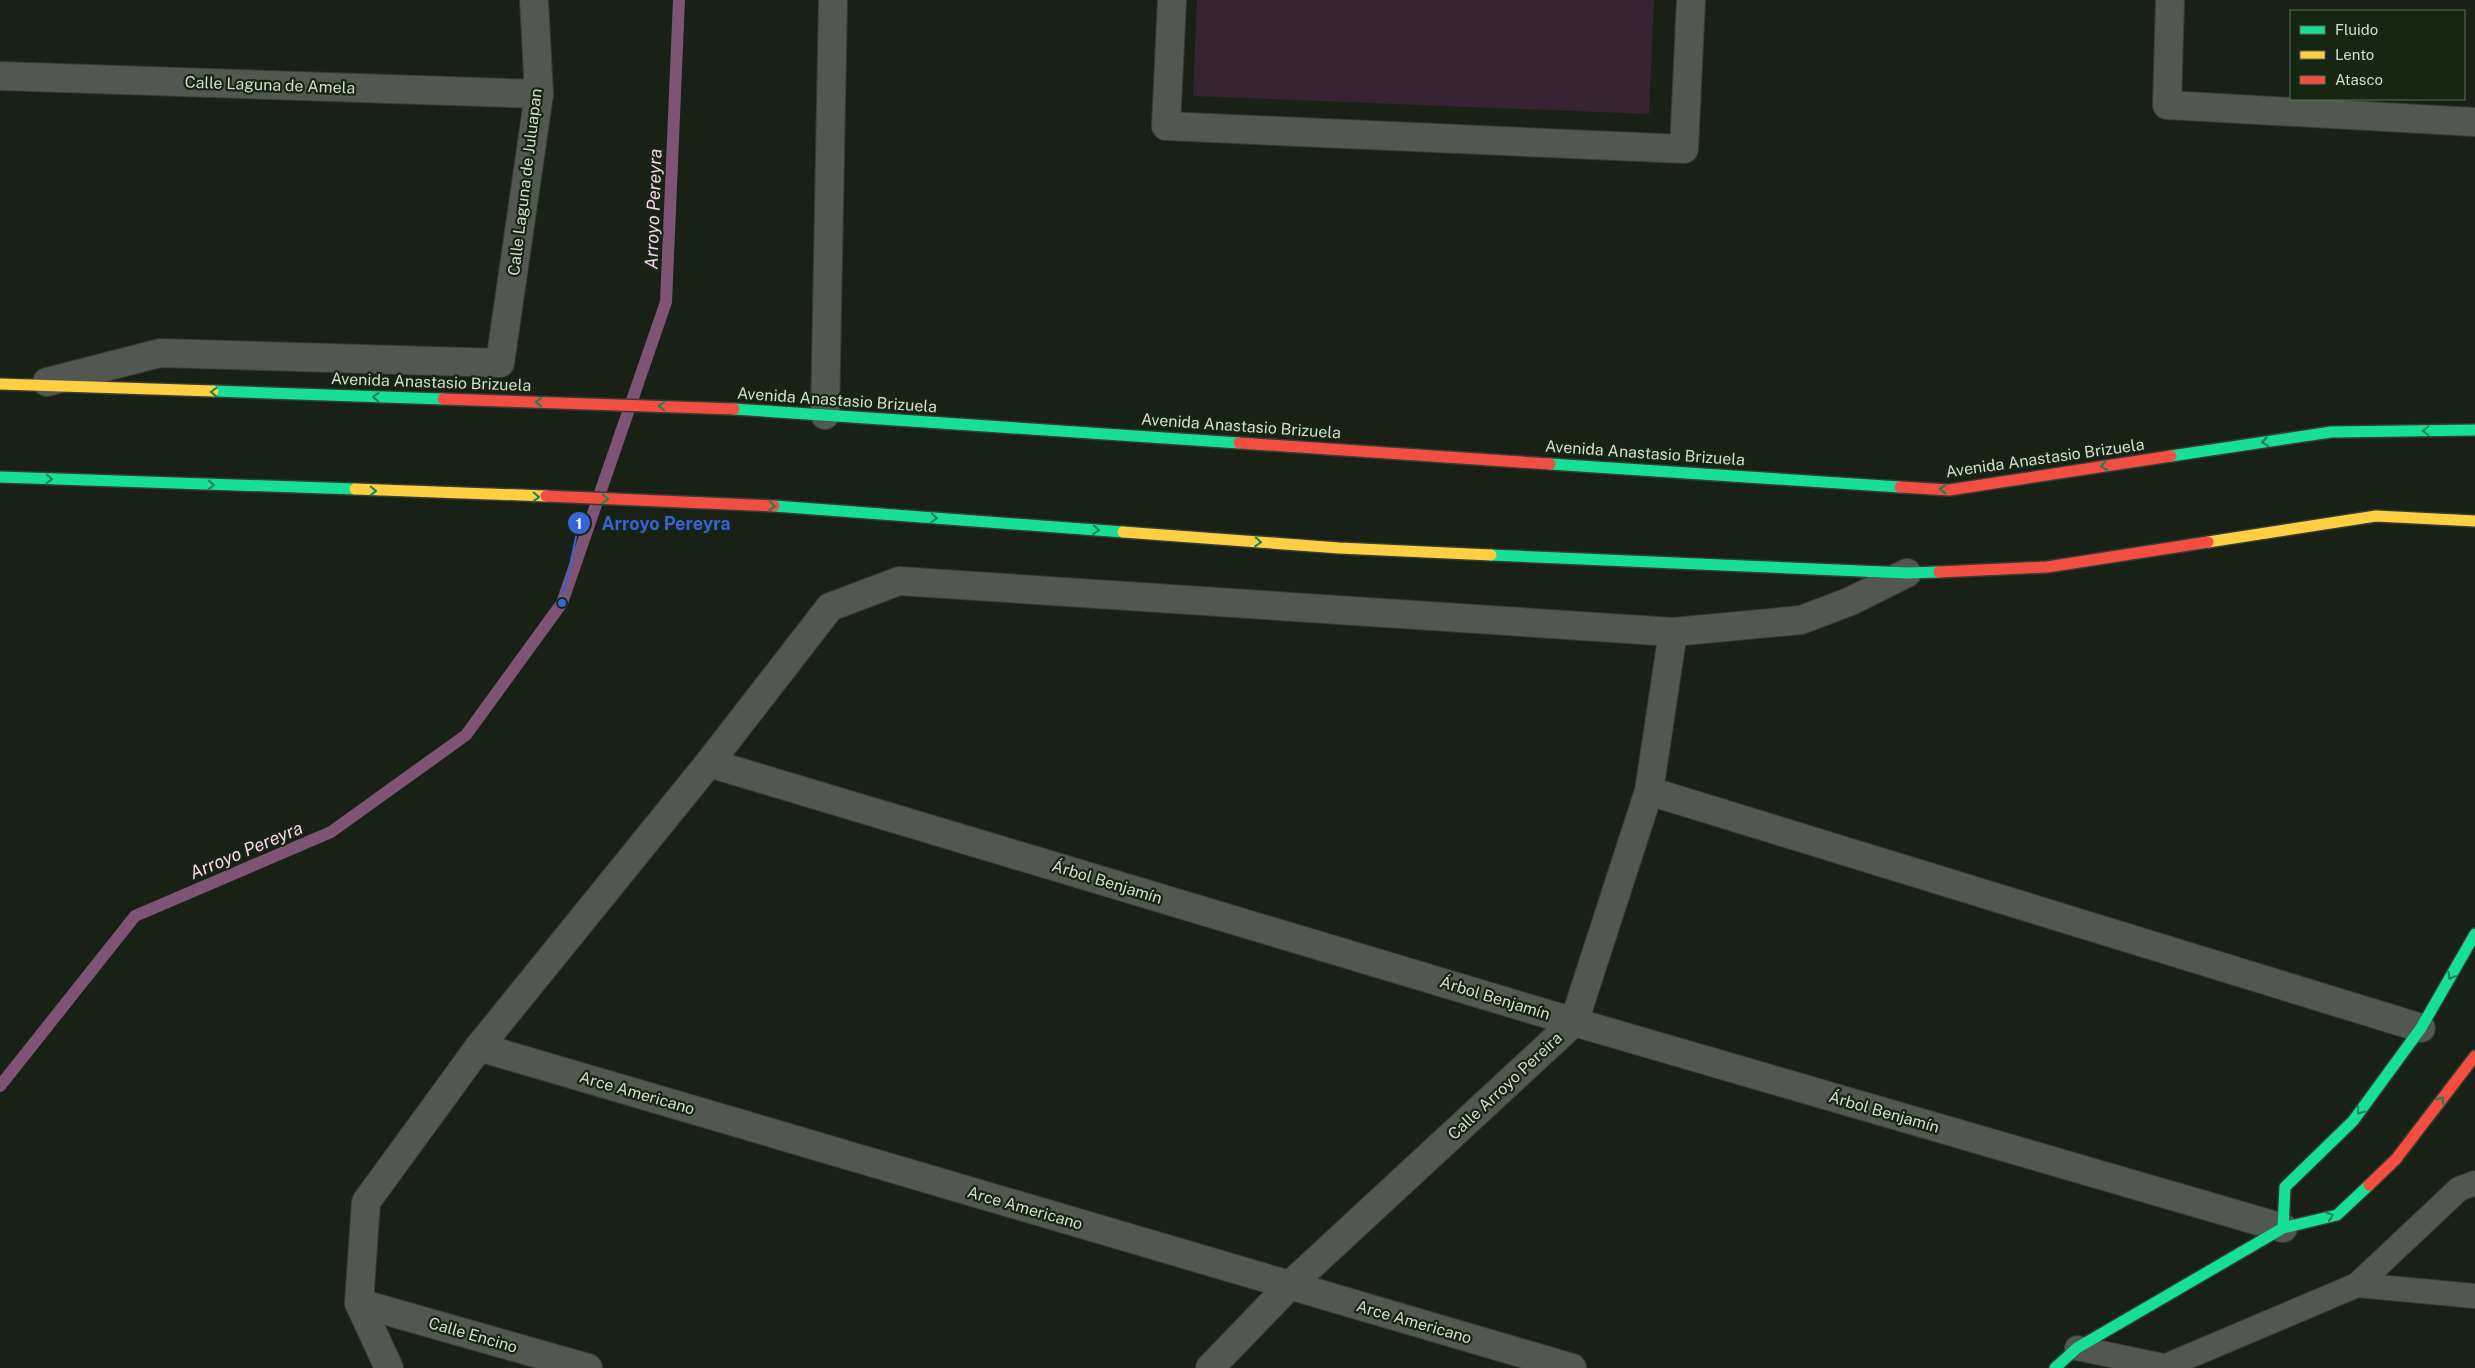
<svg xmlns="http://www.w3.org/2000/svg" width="2475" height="1368" font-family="'Public Sans',sans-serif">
  <rect width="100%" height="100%" fill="#192117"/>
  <polygon fill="#372332" points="1197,0 1654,0 1649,114 1193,96"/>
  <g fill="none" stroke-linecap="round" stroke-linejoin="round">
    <polyline stroke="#7d5473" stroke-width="12" points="0,1086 135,916 331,832 466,735 562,603 666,302 679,0"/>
    <defs>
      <g id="lane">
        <polyline points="2357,1285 2475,1296"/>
        <polyline points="2077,1348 2173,1368"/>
        <polyline points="2166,1366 2357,1285 2459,1189 2475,1183"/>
      </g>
      <g id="street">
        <polyline points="1172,0 1166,126 1684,149 1691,0"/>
        <polyline points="2170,0 2167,105 2475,122"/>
        <polyline points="0,76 539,94"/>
        <polyline points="47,382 160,353 500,363 539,94 534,0"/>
        <polyline points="825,415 833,0"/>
        <polyline points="709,763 1574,1022 2283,1228"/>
        <polyline points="1649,791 2421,1028"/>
        <polyline points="479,1047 1572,1368"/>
        <polyline points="359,1303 588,1368"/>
        <polyline points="389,1368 359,1303 366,1202 479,1047 709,763 830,607 899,581 1673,632 1801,620 1851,601 1907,573"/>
        <polyline points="1210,1368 1289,1286 1574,1022 1649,791 1673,632"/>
      </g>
      <g id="fast">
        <polyline points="213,391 443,399"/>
        <polyline points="734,409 1239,443"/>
        <polyline points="2171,456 2331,432 2475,430"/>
        <polyline points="1550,464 1900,487"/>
        <polyline points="0,477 355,489"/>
        <polyline points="774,506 1123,532"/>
        <polyline points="1491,555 1907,573 1939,572"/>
        <polyline points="2283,1228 2285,1187 2353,1121 2421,1028 2475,934"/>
        <polyline points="2055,1368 2077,1348 2283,1228 2337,1215 2369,1185"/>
      </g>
      <g id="slow">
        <polyline points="0,384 213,391"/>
        <polyline points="355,489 546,496"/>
        <polyline points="1123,532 1339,548 1491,555"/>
        <polyline points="2208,542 2376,516 2475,521"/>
      </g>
      <g id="jam">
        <polyline points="443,399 734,409"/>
        <polyline points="1239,443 1550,464"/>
        <polyline points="1900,487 1949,490 2171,456"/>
        <polyline points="546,496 774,506"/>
        <polyline points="1939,572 2047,567 2208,542"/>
        <polyline points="2369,1185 2396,1159 2475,1056"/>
      </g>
    </defs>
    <use href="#lane" stroke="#363c34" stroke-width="26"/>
    <use href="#street" stroke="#363c34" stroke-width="30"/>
    <use href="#fast" stroke="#363c34" stroke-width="14"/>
    <use href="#slow" stroke="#363c34" stroke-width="14"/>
    <use href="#jam" stroke="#363c34" stroke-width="14"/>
    <use href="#lane" stroke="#525851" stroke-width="24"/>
    <use href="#street" stroke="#525851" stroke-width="28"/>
    <use href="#fast" stroke="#16e098" stroke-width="11"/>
    <use href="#slow" stroke="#ffcf43" stroke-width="11"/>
    <use href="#jam" stroke="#f24e42" stroke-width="11"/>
  </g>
  <defs><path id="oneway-chevron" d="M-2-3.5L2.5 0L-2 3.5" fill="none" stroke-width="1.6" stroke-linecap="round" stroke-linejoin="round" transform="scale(1.25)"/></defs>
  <g stroke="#168256">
    <use href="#oneway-chevron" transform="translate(214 392) rotate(-178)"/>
    <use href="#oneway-chevron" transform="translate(376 397) rotate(-178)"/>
    <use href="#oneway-chevron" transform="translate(539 402) rotate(-178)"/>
    <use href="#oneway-chevron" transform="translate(662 406) rotate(-178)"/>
    <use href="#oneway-chevron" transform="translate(2426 431) rotate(179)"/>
    <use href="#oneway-chevron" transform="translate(2265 442) rotate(171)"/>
    <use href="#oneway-chevron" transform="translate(2104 466) rotate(171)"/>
    <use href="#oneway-chevron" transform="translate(49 479) rotate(2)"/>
    <use href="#oneway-chevron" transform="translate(211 485) rotate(2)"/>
    <use href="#oneway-chevron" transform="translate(1943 489) rotate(-178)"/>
    <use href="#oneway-chevron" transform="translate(373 491) rotate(2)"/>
    <use href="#oneway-chevron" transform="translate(536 497) rotate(2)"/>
    <use href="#oneway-chevron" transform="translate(605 499) rotate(1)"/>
    <use href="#oneway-chevron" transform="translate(772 506) rotate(4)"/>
    <use href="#oneway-chevron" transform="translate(934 518) rotate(4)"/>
    <use href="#oneway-chevron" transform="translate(1096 530) rotate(4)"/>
    <use href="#oneway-chevron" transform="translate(1258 542) rotate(4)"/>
    <use href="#oneway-chevron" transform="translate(2451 976) rotate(120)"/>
    <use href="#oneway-chevron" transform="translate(2441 1100) rotate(-53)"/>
    <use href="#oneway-chevron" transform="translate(2360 1111) rotate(126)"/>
    <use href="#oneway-chevron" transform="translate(2330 1216) rotate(-17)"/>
  </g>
  <g text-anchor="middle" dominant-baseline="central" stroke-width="4.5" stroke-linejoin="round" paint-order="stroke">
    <g font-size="16" fill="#d3ddd1" stroke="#172513">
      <text transform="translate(270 85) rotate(2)">Calle Laguna de Amela</text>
      <text transform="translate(525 182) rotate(-83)">Calle Laguna de Juluapan</text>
      <text transform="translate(431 382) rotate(2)">Avenida Anastasio Brizuela</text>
      <text transform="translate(837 400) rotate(4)">Avenida Anastasio Brizuela</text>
      <text transform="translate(1241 426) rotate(4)">Avenida Anastasio Brizuela</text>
      <text transform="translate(1645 453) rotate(4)">Avenida Anastasio Brizuela</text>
      <text transform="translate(2045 458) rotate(-8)">Avenida Anastasio Brizuela</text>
      <text transform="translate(1107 882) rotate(17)">Árbol Benjamín</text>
      <text transform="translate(1495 998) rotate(17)">Árbol Benjamín</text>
      <text transform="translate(1505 1086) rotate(-43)">Calle Arroyo Pereira</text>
      <text transform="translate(637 1093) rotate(16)">Arce Americano</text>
      <text transform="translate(1884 1112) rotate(16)">Árbol Benjamín</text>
      <text transform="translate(1025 1208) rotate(16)">Arce Americano</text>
      <text transform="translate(1414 1322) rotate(16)">Arce Americano</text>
      <text transform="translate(473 1335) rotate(16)">Calle Encino</text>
    </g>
    <g font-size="18" font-style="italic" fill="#fdd1f1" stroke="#172513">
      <text transform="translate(653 209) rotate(-88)">Arroyo Pereyra</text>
      <text transform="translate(246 850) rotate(-23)">Arroyo Pereyra</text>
    </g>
  </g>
  <path fill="none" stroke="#3863d7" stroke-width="2" d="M562 603L579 523"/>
  <g fill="#3863d7" stroke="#172513" stroke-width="2">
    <circle cx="562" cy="603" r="5"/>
    <circle cx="579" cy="523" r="12"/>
  </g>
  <g font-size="15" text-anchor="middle" font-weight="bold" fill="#fff">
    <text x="579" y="529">1</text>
  </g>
  <g font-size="18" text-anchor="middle" font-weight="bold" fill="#3863d7" stroke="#172513" stroke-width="4.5" stroke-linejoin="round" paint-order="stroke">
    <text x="666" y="530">Arroyo Pereyra</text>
  </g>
  <rect x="2290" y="10" width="175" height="90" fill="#172513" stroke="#626f5f"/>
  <rect x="2300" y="26" width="25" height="8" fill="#16e098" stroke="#626f5f"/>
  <text x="2335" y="35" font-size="15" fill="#d3ddd1">Fluido</text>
  <rect x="2300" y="51" width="25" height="8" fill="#ffcf43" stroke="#626f5f"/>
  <text x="2335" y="60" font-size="15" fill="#d3ddd1">Lento</text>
  <rect x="2300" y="76" width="25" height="8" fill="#f24e42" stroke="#626f5f"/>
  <text x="2335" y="85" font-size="15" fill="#d3ddd1">Atasco</text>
</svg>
